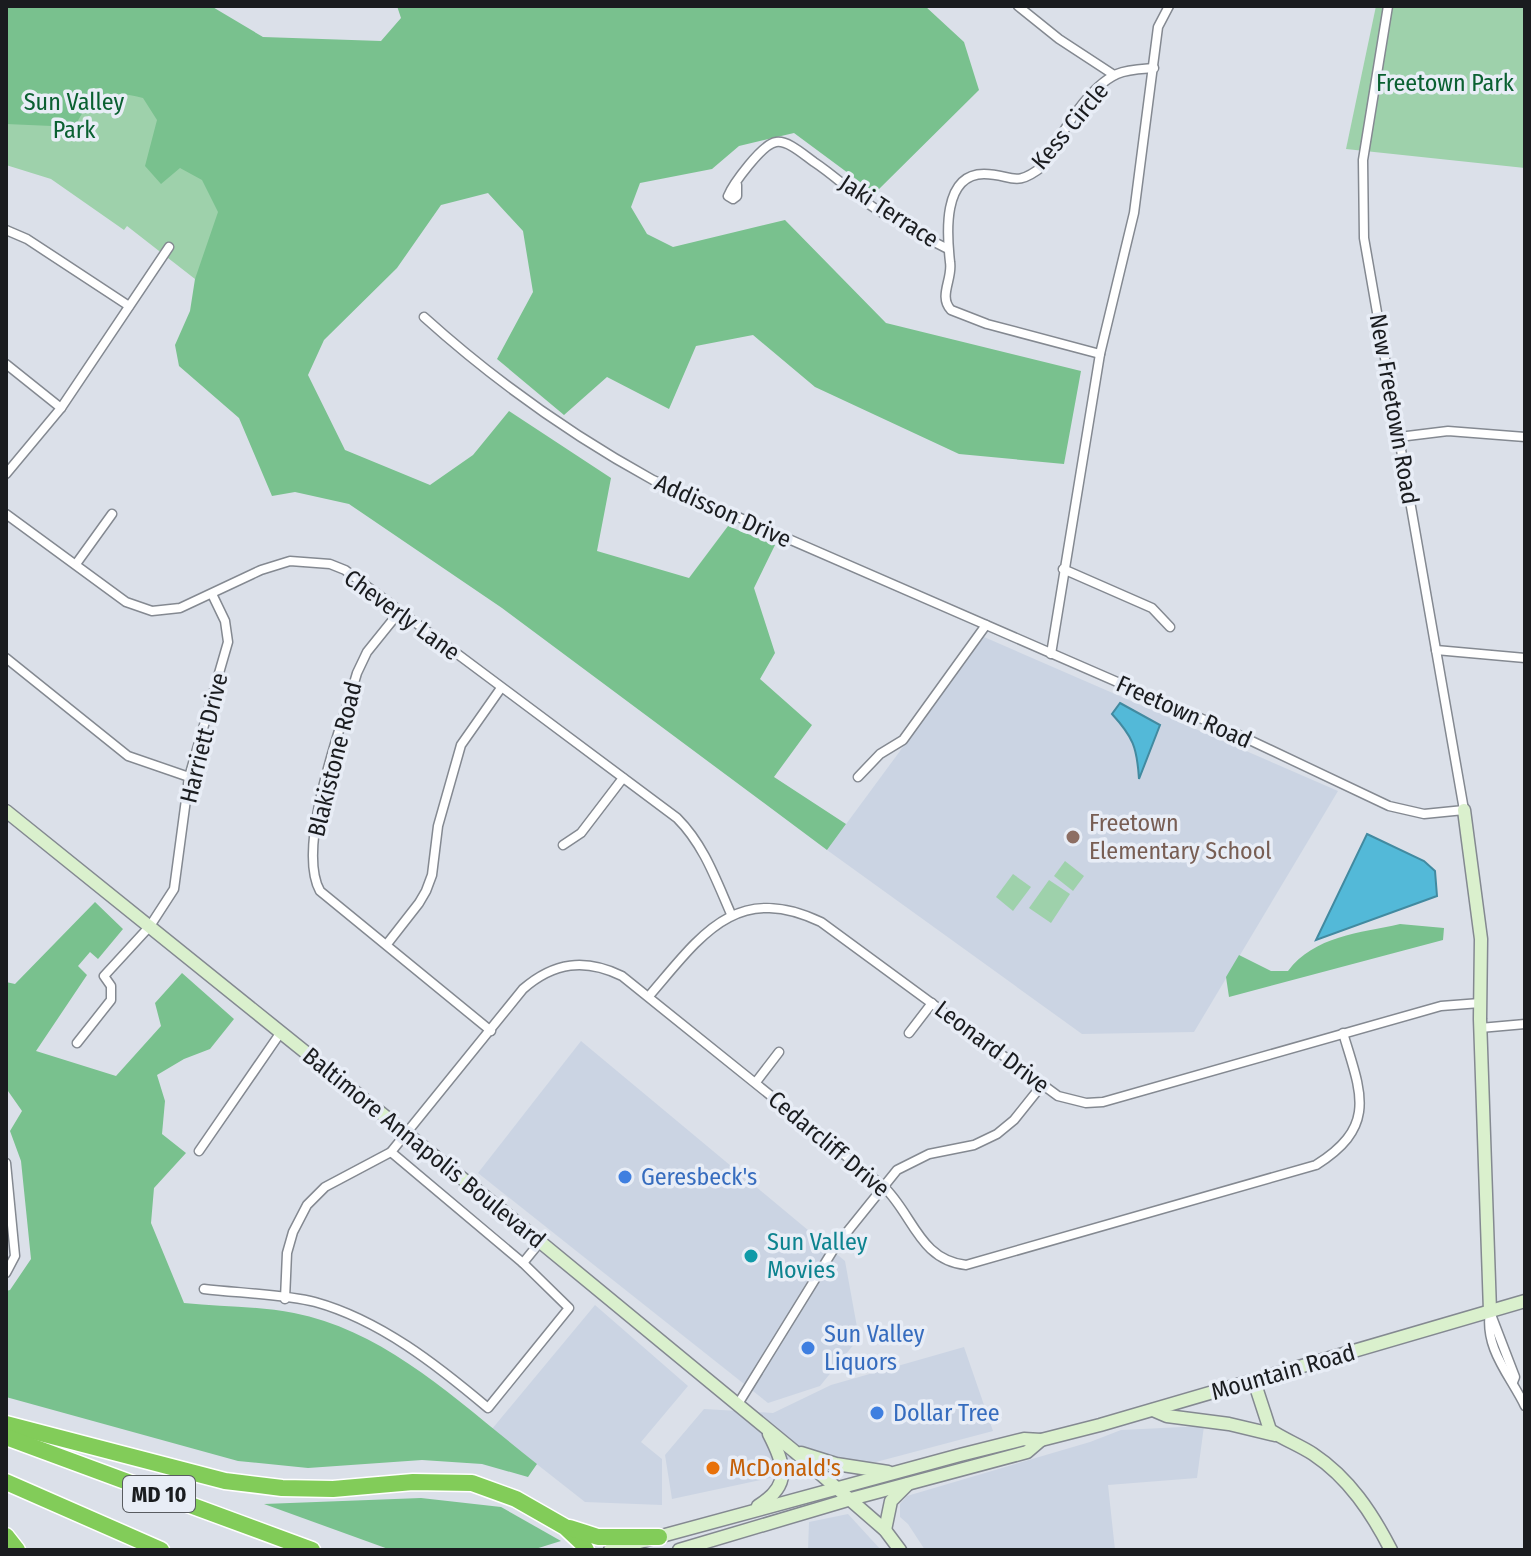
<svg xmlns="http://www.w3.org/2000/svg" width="1531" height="1556" font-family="'Fira Sans Condensed',sans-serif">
  <rect width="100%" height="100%" fill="#dbe0e9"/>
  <g fill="#cbd4e3">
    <polygon points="984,637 1338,791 1194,1032 1082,1034 827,850"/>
    <polygon points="581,1041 845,1261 859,1338 820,1386 768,1403 478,1173"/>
    <polygon points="595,1305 688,1386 641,1442 662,1459 662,1505 585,1502 492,1429"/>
    <polygon points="964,1347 993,1431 876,1462 845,1462 672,1499 665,1455 704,1409 773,1413 831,1385"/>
    <polygon points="1204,1426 1197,1478 1108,1485 1115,1550 925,1550 908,1524 900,1517 900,1504 907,1496 1090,1442 1121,1430"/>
    <polygon points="848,1514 881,1550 808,1550 809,1522"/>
  </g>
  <g fill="#9ed1ab">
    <polygon points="6,6 39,6 269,176 195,279 127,226 124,230 51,179 6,165"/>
    <polygon points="1376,6 1525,6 1525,168 1346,149"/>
    <polygon points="1065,861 1084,876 1073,891 1054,876"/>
    <polygon points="1013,874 1031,887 1013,911 996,897"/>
    <polygon points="1049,880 1070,894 1051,923 1029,908"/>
  </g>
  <g fill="#79c18e">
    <path d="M6,6H211L263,37L381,41L401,18L397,6H925L964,42L979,90L875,193L794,133L739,146L712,169L640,183L631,207L647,234L673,247L785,220L886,323L1081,371L1064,464L959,454L815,387L753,335L696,346L669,409L607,377L564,415L497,359L533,292L523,231L488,193L441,205L397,268L324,340L308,375L345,450L430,485L473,455L509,411L611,478L597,551L689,578L728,526L775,545L754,588L775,653L760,679L812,725L774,777L846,824L827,850L502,608L349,504L295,492L272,496L239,418L179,366L175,345L190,311L195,279L218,212L202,180L180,168L161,184L145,166L157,120L143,98C108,89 90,94 75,127L6,124Z"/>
    <path d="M95,902L123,929L98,959L90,952L78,966L87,975L36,1051L116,1076L161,1026L155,1003L182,973L234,1019L210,1049L184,1059L157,1075L165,1101L162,1134L186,1153L154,1188L151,1223L184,1303C220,1307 259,1306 294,1313C388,1331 464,1407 537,1464L528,1477L482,1464L422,1460L308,1468L238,1461L6,1397V1291L10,1290L31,1259L21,1161L10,1131L22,1111L8,1091L6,1092V982L15,984Z"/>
    <path d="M1400,924L1444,928L1443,940L1229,997L1226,977L1239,955L1271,971H1288C1314,936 1360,933 1400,924Z"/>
    <polygon points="421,1498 501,1507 561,1541 532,1550 391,1550 264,1504"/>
  </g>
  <g fill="#53b9d8" stroke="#428aa0" stroke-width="2">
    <path d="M1120,703L1160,725L1139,779C1137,747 1133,737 1112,714Z"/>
    <polygon points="1367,834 1424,861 1435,871 1437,896 1316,940"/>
  </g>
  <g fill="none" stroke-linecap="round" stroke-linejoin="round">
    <defs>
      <g id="street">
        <polyline points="1018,6 1059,39 1114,75"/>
        <path d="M737,185V196L733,199L728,196C733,184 762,144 776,142C788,140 804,155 814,162C834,175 852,193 873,207C897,223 922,236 948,249"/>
        <polyline points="6,230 27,239 129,306"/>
        <path d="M424,317C494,380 571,435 653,480L1239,735L1389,806L1424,814L1464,810L1364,238L1363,160L1388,6"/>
        <path d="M1100,354L987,324L951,310C938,296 953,279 950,262C947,235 942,174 984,174C1012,174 1014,189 1043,166C1060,137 1086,88 1117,74C1128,69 1141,69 1154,68"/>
        <polyline points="6,364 61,408"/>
        <polyline points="1399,437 1448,431 1525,437"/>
        <polyline points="6,474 61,408 169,247"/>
        <path d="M6,514L126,602L152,611L180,608L261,570L290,561L330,564L345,570L677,818C704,845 716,880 731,914"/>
        <polyline points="76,564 112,514"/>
        <polyline points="1063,569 1152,608 1170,627"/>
        <path d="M400,611L367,652L357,673C343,722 295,846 320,891L491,1031"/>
        <polyline points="1436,650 1525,658"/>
        <polyline points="1051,654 1100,354 1134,213 1158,27 1169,6"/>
        <polyline points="6,658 128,756 189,777"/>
        <polyline points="858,777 880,754 903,740 986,625"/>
        <polyline points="563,845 581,833 623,778"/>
        <polyline points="387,944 419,903 426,891 432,875 438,826 461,745 501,688"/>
        <path d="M649,996C700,937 735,881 821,922L1058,1096L1086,1103L1103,1102L1441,1006L1480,1003"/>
        <polyline points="1480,1028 1525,1024"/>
        <polyline points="909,1033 932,1003"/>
        <polyline points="77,1043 111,1000 111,986 104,976 150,926 174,889 189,777 228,642 225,621 212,594"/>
        <polyline points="756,1082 779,1052"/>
        <polyline points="199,1151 281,1032"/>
        <polyline points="6,1163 15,1256 6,1273"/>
        <polyline points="523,1263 540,1242"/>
        <path d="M204,1289C237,1293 284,1294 315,1302C380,1320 437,1365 488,1408L569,1308L523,1263L391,1152"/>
        <path d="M285,1299L287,1253L293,1232L307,1205L325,1187L391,1152L523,989C554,962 585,958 622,976L883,1186C913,1214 919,1260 966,1265L1316,1165C1378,1126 1361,1093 1343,1033"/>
        <path d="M1490,1311C1484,1349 1510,1375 1525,1406"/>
        <polyline points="1490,1312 1515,1377 1513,1382"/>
        <polyline points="738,1404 835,1247 897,1170 929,1154 974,1145 997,1134 1014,1120 1042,1085"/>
      </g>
      <g id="secondary">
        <polyline points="1464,810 1481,939 1480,1019 1490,1311"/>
        <polyline points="6,811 510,1217 794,1451 885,1530 900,1550"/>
        <path d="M1254,1381L1270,1430C1283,1439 1299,1445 1313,1454C1349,1478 1372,1513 1391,1550"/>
        <polyline points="1153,1410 1167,1416 1229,1424 1275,1435"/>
        <polyline points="801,1453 836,1464 888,1472"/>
        <path d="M758,1506C792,1485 785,1465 769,1434"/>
        <polyline points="885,1530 891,1501 908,1484"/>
        <polyline points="610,1550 960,1455 1024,1439 1041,1440 1100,1425 1525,1301"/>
        <polyline points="679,1550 851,1499 1027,1452 1041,1440"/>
      </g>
      <g id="highway">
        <polyline points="6,1424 225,1481 282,1488 333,1489 413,1482 472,1483 516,1499 565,1527 582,1543 586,1550"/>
        <polyline points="6,1437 312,1550"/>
        <polyline points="6,1482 161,1550"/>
        <polyline points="570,1528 598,1537 659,1537"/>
        <polyline points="6,1536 17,1550"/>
      </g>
    </defs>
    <use href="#street" stroke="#848991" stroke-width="11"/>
    <use href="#secondary" stroke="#848991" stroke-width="15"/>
    <use href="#highway" stroke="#fff" stroke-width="19"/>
    <use href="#street" stroke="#fff" stroke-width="8"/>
    <use href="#secondary" stroke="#daf0cd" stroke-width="12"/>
    <use href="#highway" stroke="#82cc59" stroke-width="16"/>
  </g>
  <circle fill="#8d6e63" stroke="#e8edf6" stroke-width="3" cx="1073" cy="837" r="8"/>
  <g fill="#3f7fe0" stroke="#e8edf6" stroke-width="3">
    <circle cx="625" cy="1177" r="8"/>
    <circle cx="808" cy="1348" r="8"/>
    <circle cx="877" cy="1413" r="8"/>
  </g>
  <circle fill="#0f9aa8" stroke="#e8edf6" stroke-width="3" cx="751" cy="1256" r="8"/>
  <circle fill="#e8710a" stroke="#e8edf6" stroke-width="3" cx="713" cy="1468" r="8"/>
  <g text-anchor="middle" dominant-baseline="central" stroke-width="7" stroke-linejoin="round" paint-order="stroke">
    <rect fill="#e8edf6" stroke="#585b60" stroke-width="2" x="123" y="1476" width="72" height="36" rx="6"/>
    <g font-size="22" font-weight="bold" fill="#1a1c1f">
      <text x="159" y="1494">MD 10</text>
    </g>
    <g font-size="24" fill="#0a6031" stroke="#e8edf6">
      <text x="1445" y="83">Freetown Park</text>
      <text x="74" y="102">Sun Valley<tspan x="74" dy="28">Park</tspan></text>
    </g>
    <g font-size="24" fill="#1a1c1f" stroke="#e8edf6">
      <text transform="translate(1070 126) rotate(-50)">Kess Circle</text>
      <text transform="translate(889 211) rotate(33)">Jaki Terrace</text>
      <text transform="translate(1394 409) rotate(80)">New Freetown Road</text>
      <text transform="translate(723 511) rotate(24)">Addisson Drive</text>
      <text transform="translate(402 615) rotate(36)">Cheverly Lane</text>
      <text transform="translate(1184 712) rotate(24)">Freetown Road</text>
      <text transform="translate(204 738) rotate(-76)">Harriett Drive</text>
      <text transform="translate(335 759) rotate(-76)">Blakistone Road</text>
      <text transform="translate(992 1047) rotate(37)">Leonard Drive</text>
      <text transform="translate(829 1144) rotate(40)">Cedarcliff Drive</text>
      <text transform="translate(424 1148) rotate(39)">Baltimore Annapolis Boulevard</text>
      <text transform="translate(1283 1372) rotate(-16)">Mountain Road</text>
    </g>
    <g font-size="24" fill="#785e54" stroke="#e8edf6" text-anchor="start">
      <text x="1089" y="823">Freetown<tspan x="1089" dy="28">Elementary School</tspan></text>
    </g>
    <g font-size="24" fill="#366cbe" stroke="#e8edf6" text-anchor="start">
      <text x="641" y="1177">Geresbeck's</text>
      <text x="824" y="1334">Sun Valley<tspan x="824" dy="28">Liquors</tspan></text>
      <text x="893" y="1413">Dollar Tree</text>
    </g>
    <g font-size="24" fill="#0d838f" stroke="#e8edf6" text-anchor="start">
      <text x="767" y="1242">Sun Valley<tspan x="767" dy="28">Movies</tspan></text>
    </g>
    <g font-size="24" fill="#c56008" stroke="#e8edf6" text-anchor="start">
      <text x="729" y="1468">McDonald's</text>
    </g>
  </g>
  <rect width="1531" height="1556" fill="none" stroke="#1a1c1f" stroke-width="16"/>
</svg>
